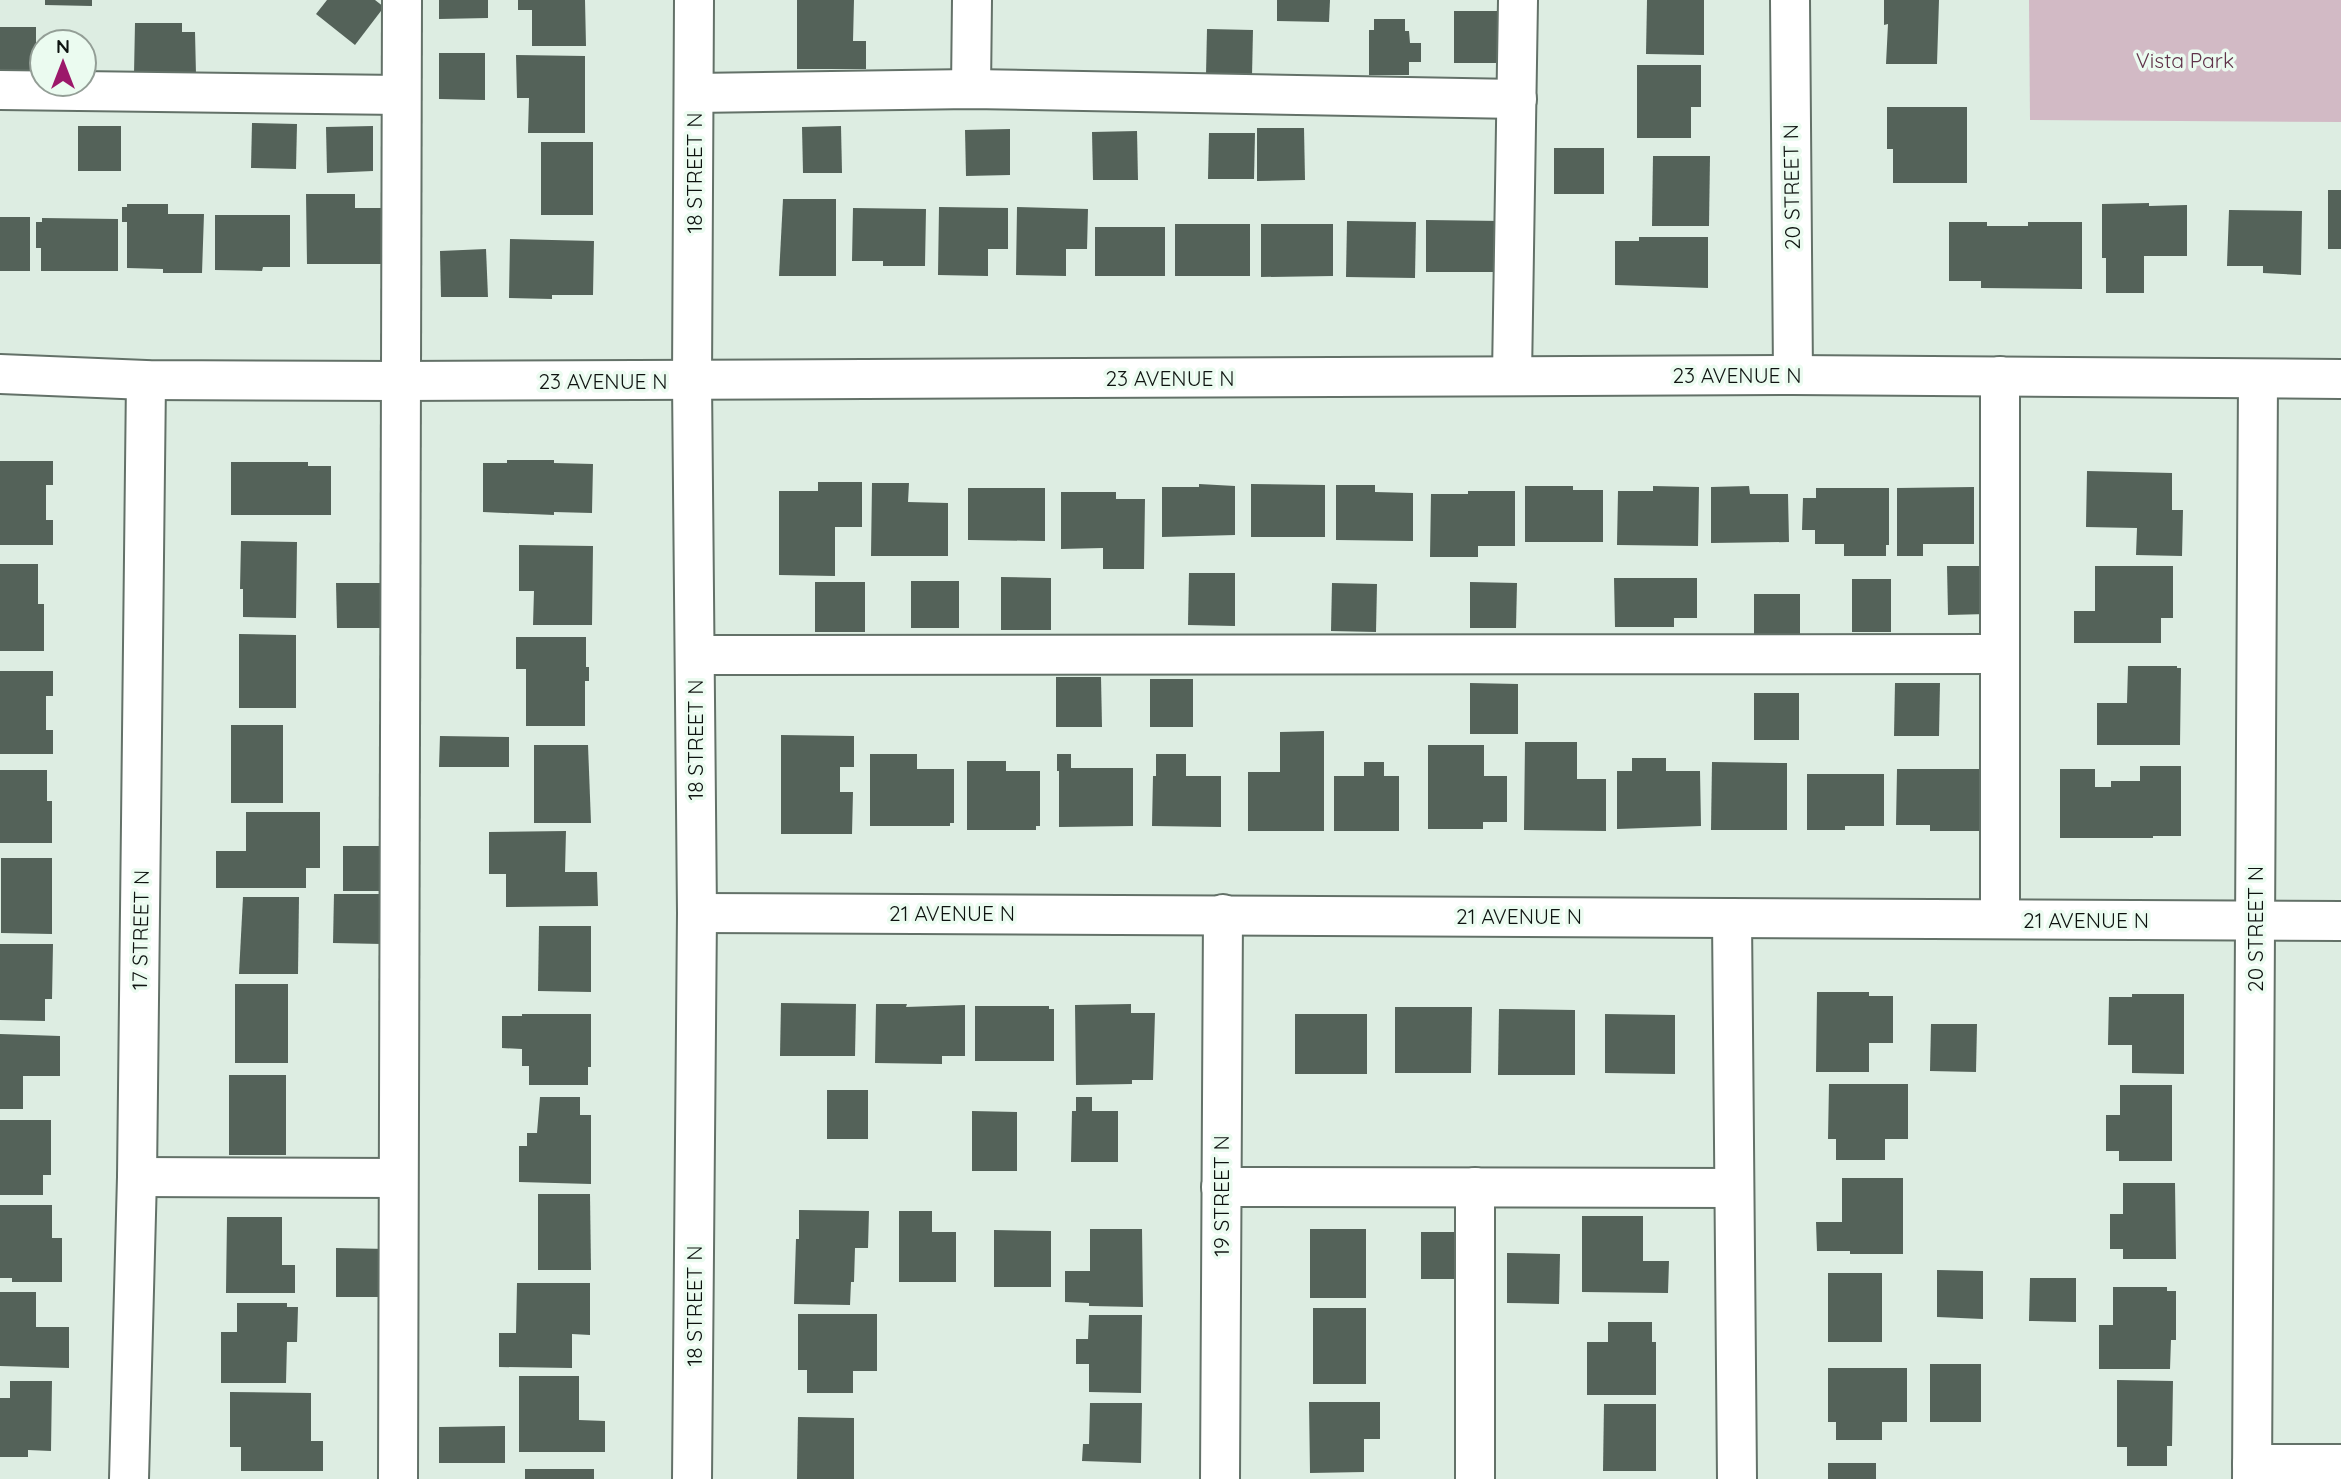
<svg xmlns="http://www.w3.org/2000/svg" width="2341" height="1479" font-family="Quicksand,sans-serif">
  <rect width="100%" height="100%" fill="#ddede2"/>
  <polygon fill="#d2bac5" points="2029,0 2341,0 2341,122 2030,120"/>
  <g fill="#546259">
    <polygon points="45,0 92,0 92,6 45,5"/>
    <polygon points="327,0 375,0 384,7 355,45 316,14"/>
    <polygon points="439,0 488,0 488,18 439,19"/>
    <polygon points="518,0 585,0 586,46 532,46 532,10 518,10"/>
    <polygon points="797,0 854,0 853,41 866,41 866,69 797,69"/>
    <polygon points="1277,0 1330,0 1329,22 1277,21"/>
    <polygon points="1647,0 1704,0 1704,55 1646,54"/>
    <polygon points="1884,0 1939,0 1937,64 1886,64 1888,24 1884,25"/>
    <polygon points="1454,11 1505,11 1504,63 1454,63"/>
    <polygon points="1374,19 1405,19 1405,31 1409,31 1410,43 1421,43 1421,62 1409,62 1409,75 1369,75 1369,30 1374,30"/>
    <polygon points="135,23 182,23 182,32 195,32 196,75 134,74"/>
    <polygon points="0,27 36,27 36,46 41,46 40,71 0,73"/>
    <polygon points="1207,29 1253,30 1252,76 1206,75"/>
    <polygon points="439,53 485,53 485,100 439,99"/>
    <polygon points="516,55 585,56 585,133 528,133 529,98 517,98"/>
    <polygon points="1637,65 1701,65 1701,107 1691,107 1691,138 1637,138"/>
    <polygon points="1887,107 1967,107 1967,183 1893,183 1893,149 1887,149"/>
    <polygon points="252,123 297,124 296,169 251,168"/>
    <rect x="78" y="126" width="43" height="45"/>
    <polygon points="373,126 373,171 327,173 326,127"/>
    <polygon points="841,126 842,173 803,173 802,127"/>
    <polygon points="1257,128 1304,128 1305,180 1257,181"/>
    <polygon points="1010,129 1010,175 966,176 965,130"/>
    <polygon points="1137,131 1138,180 1093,180 1092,132"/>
    <polygon points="1209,133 1255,133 1254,179 1208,179"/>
    <rect x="541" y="142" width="52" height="73"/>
    <rect x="1554" y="148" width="50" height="46"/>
    <polygon points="1653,156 1710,156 1709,226 1652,226"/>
    <rect x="2328" y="190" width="13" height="59"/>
    <polygon points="306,194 355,194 355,208 382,208 382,264 307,264"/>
    <polygon points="783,199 836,199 836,276 779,276"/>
    <polygon points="2149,203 2149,206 2187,205 2187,256 2144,256 2144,293 2106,293 2106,258 2102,258 2102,204"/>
    <polygon points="127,204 168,204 168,214 204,214 202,273 163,273 163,269 127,268 127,222 122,222 122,207 127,207"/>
    <polygon points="939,207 1008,208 1008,249 988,249 988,276 938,275"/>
    <polygon points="1017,207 1088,209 1087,249 1066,249 1066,276 1016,275"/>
    <polygon points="853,208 926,209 925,266 883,266 883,261 852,261"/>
    <polygon points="2229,210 2302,211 2301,275 2263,273 2263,266 2227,266"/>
    <polygon points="215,215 290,215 290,267 263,267 262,271 215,270"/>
    <rect x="0" y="217" width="30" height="54"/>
    <polygon points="42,218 118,219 118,271 41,271 41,248 36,248 36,222 42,222"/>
    <polygon points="1426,220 1502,221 1502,272 1426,272"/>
    <polygon points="1347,221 1416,222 1415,278 1346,277"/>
    <polygon points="1949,222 1987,222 1987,226 2028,226 2028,222 2082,222 2082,289 1981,288 1981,281 1949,281"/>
    <rect x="1175" y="224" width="75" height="52"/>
    <polygon points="1261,224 1333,224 1333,276 1261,277"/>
    <rect x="1095" y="227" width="70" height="49"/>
    <polygon points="1639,237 1708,237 1708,288 1615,285 1615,241 1639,241"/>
    <polygon points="510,239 594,241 593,295 552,295 552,299 509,298"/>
    <polygon points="486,249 488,297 441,297 440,251"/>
    <polygon points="507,460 554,460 554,463 593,464 592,513 554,512 554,515 483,512 483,463 507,463"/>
    <polygon points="0,461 53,461 53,485 46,485 46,520 53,520 53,545 0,545"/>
    <polygon points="231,462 308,462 308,466 331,466 331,515 231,515"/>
    <polygon points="2087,471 2172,473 2172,510 2183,510 2182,556 2136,555 2137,528 2086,527"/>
    <polygon points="818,482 862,482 862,527 835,527 835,576 779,575 779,491 818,491"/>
    <polygon points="872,483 909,483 908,502 948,503 948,556 871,556"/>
    <polygon points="1199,484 1235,486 1235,535 1162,537 1162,487 1199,487"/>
    <polygon points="1251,484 1325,485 1325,537 1251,537"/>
    <polygon points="1336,485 1375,485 1375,492 1413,493 1413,541 1336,540"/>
    <polygon points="1525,486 1573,486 1573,490 1603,490 1603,542 1525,542"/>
    <polygon points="1653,486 1699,487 1698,546 1617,545 1618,491 1653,491"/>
    <polygon points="1749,486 1750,494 1788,494 1789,542 1711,543 1711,487"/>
    <polygon points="1974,487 1974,544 1923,544 1923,556 1897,556 1897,488"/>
    <polygon points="968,488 1045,488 1045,541 968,540"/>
    <polygon points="1816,488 1889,488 1889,545 1886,545 1886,556 1844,556 1844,544 1815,544 1815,530 1802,530 1803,498 1816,498"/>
    <polygon points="1468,491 1515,491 1515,546 1478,546 1478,557 1430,557 1431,494 1468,494"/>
    <polygon points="1061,492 1116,492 1116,499 1145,499 1144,569 1103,569 1103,548 1061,549"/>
    <polygon points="241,541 297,542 296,618 243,617 243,589 240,589"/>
    <polygon points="519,545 593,546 592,625 533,625 534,591 519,591"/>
    <polygon points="0,564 38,564 38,604 44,604 44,651 0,651"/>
    <polygon points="1947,566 1987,566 1987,614 1948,615"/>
    <polygon points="2095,566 2173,566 2173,618 2161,618 2161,643 2074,643 2074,611 2095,611"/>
    <polygon points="1189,573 1235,573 1235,626 1188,625"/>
    <polygon points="1001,577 1051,578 1051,630 1001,630"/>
    <polygon points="1614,578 1697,578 1697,618 1674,618 1674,627 1615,627"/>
    <rect x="1852" y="579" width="39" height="53"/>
    <rect x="911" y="581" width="48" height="47"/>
    <rect x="815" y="582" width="50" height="50"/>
    <polygon points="1470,582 1517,583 1516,628 1470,628"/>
    <polygon points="336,583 382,583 382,628 337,628"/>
    <polygon points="1332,583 1377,584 1376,632 1331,631"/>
    <rect x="1754" y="594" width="46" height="41"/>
    <polygon points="239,634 296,635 296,708 239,708"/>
    <polygon points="516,637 586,637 586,667 589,667 589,681 585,681 585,726 526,726 526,669 516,669"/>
    <polygon points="2128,666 2177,666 2177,668 2181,668 2180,745 2097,745 2097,703 2127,703"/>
    <polygon points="0,671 53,671 53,696 46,696 46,730 53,730 53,754 0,754"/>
    <polygon points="1056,677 1101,677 1102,727 1056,727"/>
    <rect x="1150" y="679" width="43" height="48"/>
    <polygon points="1470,683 1518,684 1518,734 1470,734"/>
    <polygon points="1895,683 1940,683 1939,736 1894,736"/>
    <rect x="1754" y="693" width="45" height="47"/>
    <rect x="231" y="725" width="52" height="78"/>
    <polygon points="1324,731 1324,831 1248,831 1248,772 1280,772 1280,732"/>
    <polygon points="781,735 854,736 854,767 840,767 840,792 853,792 852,834 781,834"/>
    <polygon points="440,736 509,737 509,767 439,767"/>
    <polygon points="1525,742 1577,742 1577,779 1606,779 1606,831 1524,830"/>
    <polygon points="534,745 588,745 591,823 534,823"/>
    <polygon points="1428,745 1484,745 1484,776 1507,776 1507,822 1483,822 1483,829 1428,829"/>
    <polygon points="870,754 917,754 917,769 954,769 954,823 950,823 950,826 870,826"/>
    <polygon points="1057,754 1071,754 1071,768 1133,768 1133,826 1059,827 1059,771 1057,771"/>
    <polygon points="1156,754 1186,754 1186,776 1221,776 1221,827 1152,826 1153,776 1156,776"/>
    <polygon points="1632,758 1666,758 1666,771 1700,771 1701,826 1617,829 1617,771 1632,771"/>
    <polygon points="967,761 1006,761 1006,771 1040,771 1040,826 1036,826 1036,830 967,830"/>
    <polygon points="1364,762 1384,762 1384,776 1399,776 1399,831 1334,831 1334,776 1364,776"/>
    <polygon points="1712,762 1787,763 1787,830 1711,830"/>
    <polygon points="2140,766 2181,766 2181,836 2153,836 2153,838 2060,838 2060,769 2095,769 2095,787 2111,787 2111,781 2140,781"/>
    <polygon points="1897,769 1980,769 1980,831 1930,831 1930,825 1896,825"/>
    <polygon points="0,770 47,770 47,801 52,801 52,843 0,843"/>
    <polygon points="1807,774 1884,774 1884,826 1845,826 1845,830 1807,830"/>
    <polygon points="246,812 320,812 320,868 306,868 306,888 216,888 216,851 246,851"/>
    <polygon points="566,831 565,872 597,872 598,906 506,907 506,874 489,874 489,832"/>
    <rect x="343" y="846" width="41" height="45"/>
    <polygon points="1,858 52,858 52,934 1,933"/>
    <polygon points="334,894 383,894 382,944 333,943"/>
    <polygon points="243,897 299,897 298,974 239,974"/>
    <polygon points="539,926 591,926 591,992 538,991"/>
    <polygon points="0,944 53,944 52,999 45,999 45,1021 0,1020"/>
    <rect x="235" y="984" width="53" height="79"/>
    <polygon points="1817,992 1869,992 1869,996 1893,996 1893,1043 1869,1043 1869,1072 1816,1072"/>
    <polygon points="2132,994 2184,994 2184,1074 2132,1073 2132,1045 2108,1045 2109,997 2132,997"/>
    <polygon points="781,1003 856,1004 855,1056 780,1056"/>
    <polygon points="876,1004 907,1004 906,1007 965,1005 965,1056 942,1056 942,1064 875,1063"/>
    <polygon points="1131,1004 1131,1013 1155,1013 1153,1080 1132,1080 1132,1084 1076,1085 1075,1005"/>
    <polygon points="975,1006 1049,1006 1049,1009 1054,1009 1054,1061 975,1061"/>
    <polygon points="1395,1007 1472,1007 1471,1073 1395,1073"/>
    <polygon points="1499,1009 1575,1010 1575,1075 1498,1075"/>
    <polygon points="522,1014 591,1014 591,1067 588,1067 588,1085 529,1085 529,1066 522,1066 522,1049 502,1048 502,1016 522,1016"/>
    <rect x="1295" y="1014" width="72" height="60"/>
    <polygon points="1605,1014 1675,1015 1675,1074 1605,1073"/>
    <polygon points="1931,1024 1977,1024 1976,1072 1930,1071"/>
    <polygon points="0,1034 60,1036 60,1076 23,1076 23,1109 0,1109"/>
    <rect x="229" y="1075" width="57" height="80"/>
    <polygon points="1829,1084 1908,1084 1908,1139 1885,1139 1885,1160 1836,1160 1836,1139 1828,1139"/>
    <polygon points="2120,1085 2172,1085 2172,1161 2119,1161 2119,1151 2106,1151 2106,1115 2120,1115"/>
    <rect x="827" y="1090" width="41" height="49"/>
    <polygon points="540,1097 580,1097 580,1115 591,1115 591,1184 519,1182 519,1146 527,1146 527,1133 537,1133"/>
    <polygon points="1076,1097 1092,1097 1092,1111 1118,1111 1118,1162 1071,1162 1072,1111 1076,1111"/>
    <polygon points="972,1111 1017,1112 1017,1171 972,1171"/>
    <polygon points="0,1120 51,1120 51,1175 43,1175 43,1195 0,1195"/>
    <polygon points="1842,1178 1903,1178 1903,1254 1850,1254 1850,1251 1817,1251 1816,1222 1842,1222"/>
    <polygon points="2123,1183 2175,1183 2176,1259 2123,1259 2123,1249 2110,1249 2110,1214 2123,1214"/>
    <polygon points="538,1194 590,1194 591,1270 538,1270"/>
    <polygon points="0,1205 52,1205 52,1238 62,1238 62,1282 12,1282 12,1278 0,1278"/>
    <polygon points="799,1210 869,1211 868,1248 855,1248 854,1282 851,1282 850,1305 794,1304 796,1239 799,1239"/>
    <polygon points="899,1211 932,1211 932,1232 956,1232 956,1282 899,1282"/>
    <polygon points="1582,1216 1643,1216 1643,1261 1669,1261 1668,1293 1582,1292"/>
    <polygon points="227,1217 282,1217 282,1265 295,1265 295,1293 226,1293"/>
    <polygon points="1090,1229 1142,1229 1143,1307 1089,1306 1089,1303 1065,1302 1065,1271 1090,1271"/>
    <rect x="1310" y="1229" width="56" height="69"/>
    <polygon points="994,1230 1051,1231 1051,1287 994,1287"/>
    <rect x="1421" y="1232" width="46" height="47"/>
    <polygon points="336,1248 388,1249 387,1297 336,1297"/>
    <polygon points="1507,1253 1560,1254 1559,1304 1507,1303"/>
    <polygon points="1937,1270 1983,1271 1983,1319 1937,1317"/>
    <rect x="1828" y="1273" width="54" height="69"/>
    <polygon points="2030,1278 2076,1278 2076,1322 2029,1321"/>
    <polygon points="517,1283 590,1283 590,1335 572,1334 572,1368 499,1367 499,1333 516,1333"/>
    <polygon points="2113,1287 2167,1287 2167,1291 2176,1291 2176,1340 2171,1340 2170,1369 2099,1369 2099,1325 2113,1325"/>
    <polygon points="0,1292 36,1292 36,1327 69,1327 69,1368 0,1366"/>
    <polygon points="237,1303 287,1303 287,1307 298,1307 297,1342 287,1342 286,1383 221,1383 221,1332 237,1332"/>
    <rect x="1313" y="1308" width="53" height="76"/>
    <polygon points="798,1314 877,1314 877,1371 853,1371 853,1393 807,1393 807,1370 798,1370"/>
    <polygon points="1089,1315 1142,1315 1141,1393 1089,1392 1089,1364 1076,1364 1076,1339 1088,1339"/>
    <polygon points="1608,1322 1652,1322 1652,1342 1656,1342 1656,1395 1587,1395 1587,1342 1608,1342"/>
    <rect x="1930" y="1364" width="51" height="58"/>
    <polygon points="1828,1368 1907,1368 1907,1422 1882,1422 1882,1440 1836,1440 1836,1422 1828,1422"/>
    <polygon points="519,1376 579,1376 579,1420 605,1421 605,1452 519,1452"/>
    <polygon points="2117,1380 2173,1381 2172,1446 2167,1446 2167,1466 2127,1466 2127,1447 2117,1447"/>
    <polygon points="10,1381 52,1381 51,1451 28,1450 28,1457 0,1457 0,1398 10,1398"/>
    <polygon points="230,1392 311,1393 311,1441 323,1441 323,1471 241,1471 241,1447 230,1447"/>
    <polygon points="1309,1402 1380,1402 1380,1439 1364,1439 1364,1472 1310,1473"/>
    <polygon points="1090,1403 1142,1403 1141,1463 1082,1461 1083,1444 1089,1444"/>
    <polygon points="1604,1404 1656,1404 1656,1471 1603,1471"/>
    <polygon points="798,1417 854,1418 854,1479 797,1479"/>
    <polygon points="505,1426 505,1463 439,1463 439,1427"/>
    <rect x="1828" y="1463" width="48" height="16"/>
    <rect x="525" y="1469" width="69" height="10"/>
  </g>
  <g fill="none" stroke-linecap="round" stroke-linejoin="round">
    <defs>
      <g id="minor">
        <polyline points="1790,0 1793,375"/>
        <polyline points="971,89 972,0"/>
        <polyline points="0,90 401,95"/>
        <polyline points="694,93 971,89 1517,99"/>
        <polyline points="0,374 146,380 400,381 1793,375 2341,379"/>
        <polyline points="1512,376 1518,0"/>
        <polyline points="2000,376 2000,919"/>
        <polyline points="695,655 2000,654"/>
        <polyline points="697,913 2341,921"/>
        <polyline points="1732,918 1737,1479"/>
        <polyline points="137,1177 398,1178"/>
        <polyline points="1221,1187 1734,1188"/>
        <polyline points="2252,1464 2341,1464"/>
        <polyline points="129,1479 137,1177 146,380"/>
        <polyline points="398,1479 402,0"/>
        <polyline points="692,1479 697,913 692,381 694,0"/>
        <polyline points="1220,1479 1223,914"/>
        <polyline points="1475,1479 1475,1187"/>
        <polyline points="2252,1479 2258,379"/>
      </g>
    </defs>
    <use href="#minor" stroke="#637168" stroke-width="42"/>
    <use href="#minor" stroke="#fff" stroke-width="38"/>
  </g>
  <g text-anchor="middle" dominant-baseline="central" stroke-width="7" stroke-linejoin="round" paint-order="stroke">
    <g font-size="21" fill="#60334a" stroke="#ebfbf0">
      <text x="2185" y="60">Vista Park</text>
    </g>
    <g font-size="21" fill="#0e1310" stroke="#ebfbf0">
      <text transform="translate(694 173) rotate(-90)">18 STREET N</text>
      <text transform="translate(1791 187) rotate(-91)">20 STREET N</text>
      <text x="1737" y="375">23 AVENUE N</text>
      <text x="1170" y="378">23 AVENUE N</text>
      <text x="603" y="381">23 AVENUE N</text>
      <text transform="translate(695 740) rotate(-90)">18 STREET N</text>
      <text x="952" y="913">21 AVENUE N</text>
      <text x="1519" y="916">21 AVENUE N</text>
      <text x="2086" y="920">21 AVENUE N</text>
      <text transform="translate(2255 929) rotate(-90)">20 STREET N</text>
      <text transform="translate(140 930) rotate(-89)">17 STREET N</text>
      <text transform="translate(1221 1196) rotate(-90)">19 STREET N</text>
      <text transform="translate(694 1306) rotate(-90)">18 STREET N</text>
    </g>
  </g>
  <g transform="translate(63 63)"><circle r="33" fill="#ebfbf0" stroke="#939e96" stroke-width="2"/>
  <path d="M0-5L12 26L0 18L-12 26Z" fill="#9c186a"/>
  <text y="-10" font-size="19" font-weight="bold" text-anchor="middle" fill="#0e1310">N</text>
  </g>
</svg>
